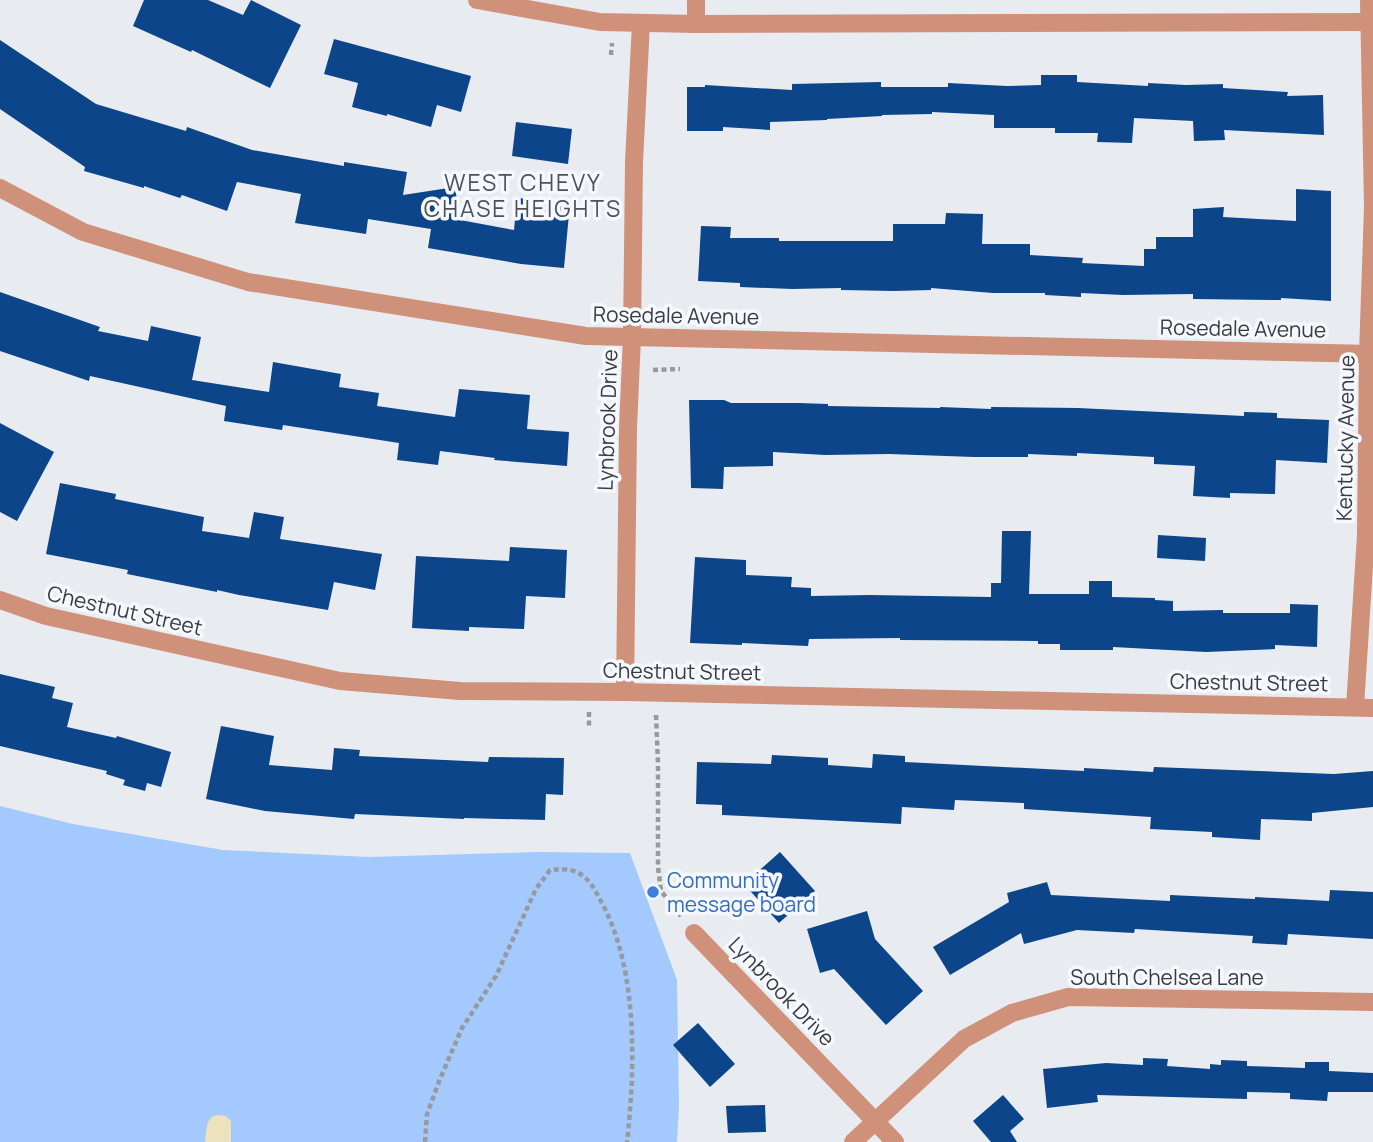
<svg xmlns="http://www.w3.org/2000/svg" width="1373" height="1142" font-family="Manrope,sans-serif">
  <rect width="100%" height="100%" fill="#e8ecf1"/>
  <polygon fill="#a3c9fe" points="0,806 73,824 223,850 369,857 538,852 630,853 677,980 679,1105 677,1142 0,1142"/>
  <path fill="#ece2bd" d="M218,1115L226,1116L231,1121V1142H205C207,1131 205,1116 218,1115Z"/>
  <g fill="#0c4589">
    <polygon points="144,0 208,0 243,15 251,0 301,25 270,88 192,50 191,52 133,26"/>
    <polygon points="334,39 471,76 461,112 437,105 431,127 387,114 387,116 352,107 358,83 324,74"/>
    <polygon points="0,40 96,104 186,131 187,127 252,150 344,166 344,162 407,172 403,195 455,187 460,220 514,230 517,198 570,203 564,268 521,264 428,248 431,229 368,219 366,234 295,223 301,194 237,182 227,211 182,195 180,198 144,186 144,188 84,171 85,167 0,109"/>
    <polygon points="1041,75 1077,75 1077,82 1148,86 1148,83 1186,85 1223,84 1223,88 1288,92 1287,96 1323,95 1324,135 1224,130 1225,140 1194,141 1193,121 1134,118 1132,143 1097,142 1098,133 1055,133 1055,128 994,128 994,115 932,112 932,114 882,115 882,116 827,119 827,120 770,122 770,130 723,127 723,131 687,131 687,87 705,87 705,85 792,90 792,84 881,82 881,87 948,87 948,83 1007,86 1041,85"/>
    <polygon points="516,122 572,129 568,164 512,156"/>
    <polygon points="1296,189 1331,191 1331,301 1281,298 1281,300 1193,299 1193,294 1123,295 1081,293 1081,297 1045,295 1045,293 993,293 931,288 931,290 894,291 841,290 841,288 792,289 740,287 740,283 698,281 701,226 731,227 730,238 779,238 779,241 893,241 893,224 945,224 946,213 983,214 982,244 1030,244 1030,255 1083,258 1082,263 1144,266 1144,249 1156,249 1156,237 1193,237 1193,209 1224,207 1223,217 1296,221"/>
    <polygon points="0,292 100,327 98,331 148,341 151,326 201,337 192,380 269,392 273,362 341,374 339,387 379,393 377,406 455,417 459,389 530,395 527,429 569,432 567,466 494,460 495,458 440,451 438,465 397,460 399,443 283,425 282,430 224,421 226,406 90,376 89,381 0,351"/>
    <polygon points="689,400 724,400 731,403 799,403 828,404 828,406 940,408 940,407 991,409 991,407 1078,408 1244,416 1244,412 1277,413 1277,418 1329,420 1327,463 1276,460 1275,494 1230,493 1230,498 1193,496 1195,466 1154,464 1154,457 1077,453 1077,456 1028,454 1028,457 974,457 889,454 825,455 773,452 773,466 724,467 723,489 691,488"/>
    <polygon points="0,423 54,452 17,521 0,512"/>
    <polygon points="60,483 116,494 115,499 204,517 202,531 249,538 254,512 284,517 280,539 382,554 375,590 334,582 328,610 239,595 217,590 217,592 127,574 128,570 46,554"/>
    <polygon points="1002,531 1031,531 1029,594 1089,594 1089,581 1112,581 1112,597 1155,598 1155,600 1173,601 1173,611 1223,610 1223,613 1290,613 1290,604 1318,605 1317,647 1275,645 1275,649 1206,652 1113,647 1113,650 1060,650 1060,644 1038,644 1038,641 900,640 900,638 809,639 808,646 742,643 742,645 690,643 695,557 746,560 746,575 792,577 791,587 811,588 811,596 870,595 991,597 991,583 1001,583"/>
    <polygon points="1158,535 1206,538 1205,561 1157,558"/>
    <polygon points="510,547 567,550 565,598 526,596 524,629 469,627 469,631 412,628 416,556 509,561"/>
    <polygon points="0,674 55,687 52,698 73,703 67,727 116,738 117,736 171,752 161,787 147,783 145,791 123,785 125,780 106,774 107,771 0,746"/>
    <polygon points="221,726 274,736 269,765 332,770 334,748 360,750 359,756 488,762 489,757 564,758 563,795 546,794 545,820 464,818 464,819 355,814 354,819 265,811 206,799"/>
    <polygon points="873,754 905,756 905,762 1084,771 1084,768 1153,772 1154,767 1334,774 1373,771 1373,807 1312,813 1312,821 1261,819 1260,840 1212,837 1212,832 1150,829 1151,817 1024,809 1024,803 955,800 954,810 902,807 901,824 722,815 722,805 696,804 697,762 771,764 772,755 828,758 828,765 872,768"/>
    <polygon points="780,852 815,891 779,923 744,884"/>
    <polygon points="1047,882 1051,895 1170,901 1170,895 1255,899 1255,897 1329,901 1330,890 1373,892 1373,939 1288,934 1287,945 1252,943 1253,936 1135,929 1134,933 1077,930 1024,944 1021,933 950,975 933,947 1009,902 1007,893"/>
    <polygon points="867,911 875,939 923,991 886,1025 834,969 820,973 807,929"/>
    <polygon points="698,1023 735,1064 710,1087 673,1045"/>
    <polygon points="1143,1058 1168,1059 1167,1066 1210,1069 1210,1064 1221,1065 1221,1060 1247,1061 1247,1066 1305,1068 1305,1062 1329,1062 1329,1071 1373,1073 1373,1092 1328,1092 1327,1101 1290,1099 1290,1093 1247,1092 1247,1099 1097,1095 1098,1102 1047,1108 1043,1069 1106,1063 1143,1065"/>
    <polygon points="1003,1095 1024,1119 1010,1131 1017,1142 991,1142 973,1121"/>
    <polygon points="765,1105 766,1132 728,1133 726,1106"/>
  </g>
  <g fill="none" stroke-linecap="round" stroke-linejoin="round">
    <g stroke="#96999d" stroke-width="4.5" stroke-dasharray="5 3.5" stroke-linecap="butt">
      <polyline points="611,55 612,43"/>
      <polyline points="653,370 680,369"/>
      <polyline points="589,712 589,729"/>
      <polyline points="656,715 658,764 658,867 661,891 681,916"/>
      <path d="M425,1142L427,1114L440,1079L462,1028L496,976L536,889L550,870C584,865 591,882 605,909C638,976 635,1070 627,1142"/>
    </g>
    <g stroke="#d0917a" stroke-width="18">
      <polyline points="477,0 600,22 696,24 1373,22"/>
      <polyline points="696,24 696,0"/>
      <polyline points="0,188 83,232 248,282 586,336 1373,354"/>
      <polyline points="0,600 46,616 340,681 460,691 625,692 1373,708"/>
      <polyline points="625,692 628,428 632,337 634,162 641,23"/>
      <polyline points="1355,707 1366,535 1368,354 1373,207 1369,0"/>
      <polyline points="694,933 895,1142"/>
      <polyline points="853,1142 964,1039 1012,1013 1068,997 1373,1002"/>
    </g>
  </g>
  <circle fill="#3f7fe0" stroke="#f5f9ff" stroke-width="2.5" cx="653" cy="892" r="7"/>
  <g text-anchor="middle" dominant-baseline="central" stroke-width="7" stroke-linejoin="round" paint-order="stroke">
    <g font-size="21" fill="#393b3d" stroke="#f5f9ff">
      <text transform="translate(676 315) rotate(1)">Rosedale Avenue</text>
      <text transform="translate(1243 328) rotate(1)">Rosedale Avenue</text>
      <text transform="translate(607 420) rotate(-88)">Lynbrook Drive</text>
      <text transform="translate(1345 438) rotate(-89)">Kentucky Avenue</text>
      <text transform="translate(125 610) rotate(13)">Chestnut Street</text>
      <text transform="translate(682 671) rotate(1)">Chestnut Street</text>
      <text transform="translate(1249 682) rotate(1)">Chestnut Street</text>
      <text x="1167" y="977">South Chelsea Lane</text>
      <text transform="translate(782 991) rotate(46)">Lynbrook Drive</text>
    </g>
    <g font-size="21" fill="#366cbe" stroke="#f5f9ff" text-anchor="start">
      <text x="667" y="880">Community<tspan x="667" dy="24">message board</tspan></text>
    </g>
    <g font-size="23" letter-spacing="2" fill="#4e5256" stroke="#f5f9ff">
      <text x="523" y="182">WEST CHEVY<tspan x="523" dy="26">CHASE HEIGHTS</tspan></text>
    </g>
  </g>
</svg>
